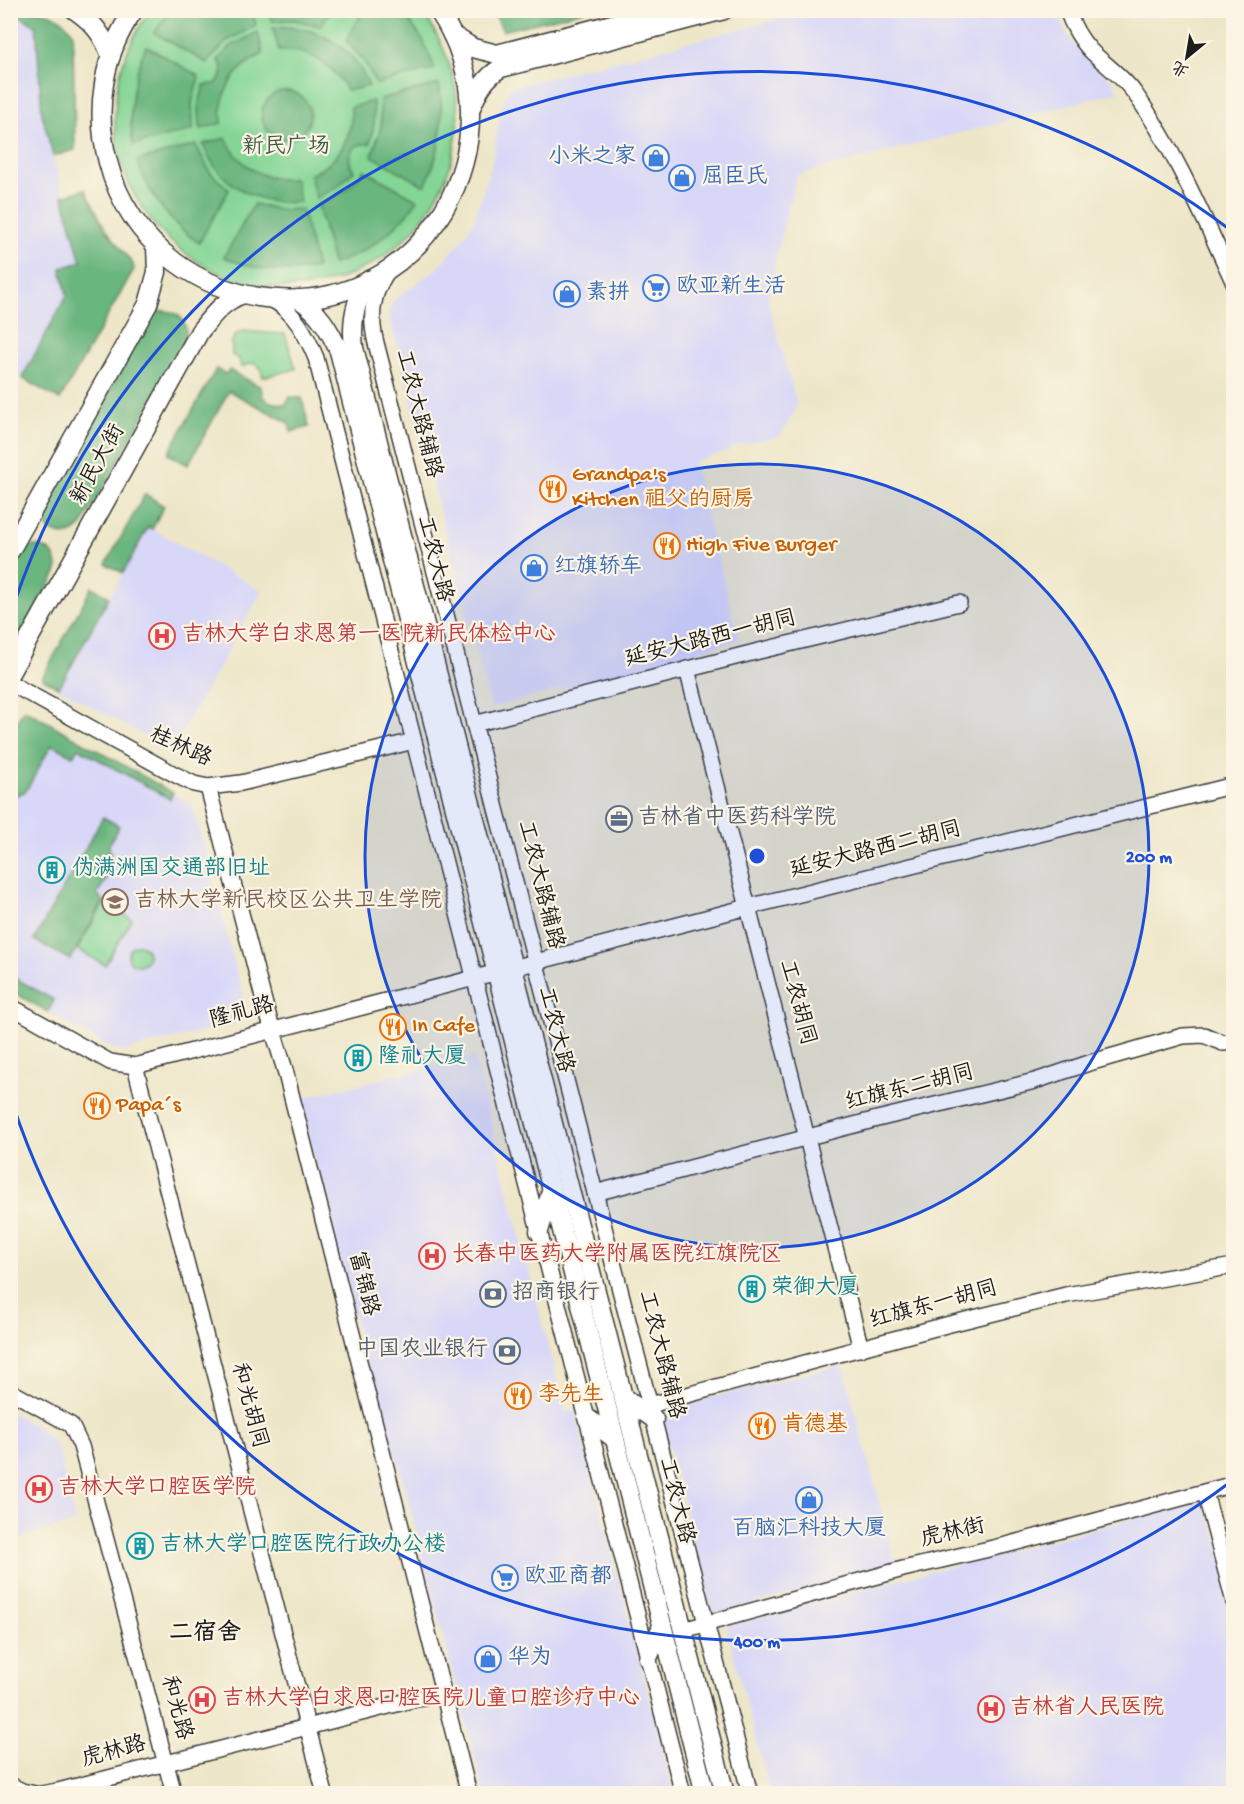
<svg xmlns="http://www.w3.org/2000/svg" width="1244" height="1804" font-family="'Gochi Hand','LXGW WenKai TC',sans-serif">
  <rect width="100%" height="100%" fill="#fcf5e5"/>
  <filter id="ink" filterUnits="userSpaceOnUse"><feTurbulence type="fractalNoise" baseFrequency=".0167" numOctaves="2"/><feDisplacementMap in="SourceGraphic" scale="12" xChannelSelector="R" yChannelSelector="G"/><feConvolveMatrix kernelMatrix="1 2 1 2 8 2 1 2 1" color-interpolation-filters="sRGB"/></filter>
  <filter id="wash" filterUnits="userSpaceOnUse"><feTurbulence type="fractalNoise" baseFrequency=".008" numOctaves="4" result="noise"/><feDisplacementMap in="SourceGraphic" scale="24" xChannelSelector="R" yChannelSelector="G"/><feGaussianBlur stdDeviation="1.35" result="paint"/><feColorMatrix in="noise" values="0 0 0 0 0 0 0 0 0 0 0 0 0 0 0 0 0 1.4 0 .05"/><feComposite in="paint" operator="in"/></filter>
  <g filter="url(#wash)">
    <rect width="100%" height="100%" fill="#ede6c8"/>
    <g fill="#d8d7f8">
      <polygon points="1058,10 1064,29 1073,43 1084,56 1112,80 1118,92 797,175 776,256 768,302 796,402 794,412 780,436 734,446 728,451 693,462 739,640 491,708 390,318 390,308 393,301 438,268 460,243 474,221 492,163 503,101 510,88 811,11"/>
      <polygon points="11,12 36,26 42,114 81,263 61,268 67,295 22,378 11,372"/>
      <polygon points="149,527 262,591 171,751 59,688"/>
      <polygon points="24,709 193,805 248,1014 244,1021 124,1051 111,1048 11,991 10,733"/>
      <polygon points="474,1056 565,1412 575,1410 674,1793 484,1793 397,1457 390,1458 299,1099"/>
      <polygon points="843,1365 896,1565 712,1615 660,1410"/>
      <polygon points="11,1413 37,1427 54,1443 59,1454 75,1523 30,1534 11,1545"/>
      <polygon points="1202,1501 1233,1577 1233,1793 770,1793 726,1625"/>
    </g>
    <g fill="#84d596" stroke="#507859" stroke-width="1.5">
      <path d="M150,11H422C540,179 339,370 181,250C153,228 130,196 121,161C107,108 118,55 150,11Z"/>
      <path d="M242,331L285,334L296,369L263,377L260,367L253,363L241,367L239,359L232,355C231,344 231,335 242,331Z"/>
      <polygon points="104,903 132,919 105,965 77,949"/>
      <circle cx="138" cy="955" r="10"/>
    </g>
    <g fill="#6bb67f" stroke="#44694e" stroke-width="1.5">
      <path d="M11,10C35,10 58,9 73,33L75,150L53,156L42,114L36,26Z"/>
      <polygon points="170,11 252,11 256,25 227,41 207,63 154,33"/>
      <polygon points="269,11 269,10 330,11 321,26 294,20 272,21"/>
      <polygon points="363,11 402,11 423,40 435,69 376,84 363,59 346,41"/>
      <polygon points="493,11 585,11 503,31"/>
      <path d="M284,27C322,28 355,49 369,86L347,91C334,65 309,48 279,51L273,28Z"/>
      <path d="M258,32L263,54C235,66 218,93 222,123L200,129L199,104L204,85L216,84L223,73L221,64L218,60L231,46Z"/>
      <path d="M146,46L199,76L192,103L193,130L133,145C128,111 132,78 146,46Z"/>
      <path d="M439,84C445,120 441,153 425,186L372,156L381,126L380,99Z"/>
      <circle cx="286" cy="115" r="24"/>
      <path d="M373,101L374,125L370,144C352,142 344,157 354,171L336,188L316,198L310,175C338,163 354,137 351,107Z"/>
      <path d="M226,138C238,166 264,182 295,179L300,202C258,206 218,185 203,144Z"/>
      <path d="M196,145L210,172L229,190L199,243C169,223 149,194 137,161Z"/>
      <path d="M364,170L418,200C396,230 369,253 333,264L318,205C337,198 353,186 364,170Z"/>
      <polygon points="85,189 105,228 133,264 134,269 60,400 22,378 67,295 61,268 81,262 63,196"/>
      <path d="M254,204L281,210L302,209L317,268C285,274 253,270 224,257Z"/>
      <path d="M163,311C181,311 190,325 184,342L82,525C64,546 35,530 46,504L151,316Z"/>
      <polygon points="216,369 226,374 229,370 261,387 263,397 270,402 285,405 290,397 302,398 309,427 291,432 289,423 229,391 188,465 168,454"/>
      <polygon points="145,494 164,506 152,529 148,527 123,573 106,564"/>
      <path d="M34,546C49,546 58,556 57,571L11,653V570L22,551Z"/>
      <polygon points="92,587 109,597 59,688 42,678"/>
      <polygon points="24,709 173,793 170,799 78,748 73,756 55,746 51,746 26,791 11,798 11,733"/>
      <polygon points="103,817 119,826 109,845 112,870 97,894 104,901 70,960 34,940"/>
      <polygon points="11,976 54,1000 48,1012 11,991"/>
    </g>
  </g>
  <g filter="url(#ink)">
    <g fill="none" stroke-linecap="round" stroke-linejoin="round">
      <defs>
        <g id="minor">
          <path d="M1067,10C1072,24 1080,39 1090,50C1106,66 1123,76 1136,95C1175,150 1205,221 1234,283"/>
          <path d="M390,268C372,291 369,315 376,343L750,1794"/>
          <path d="M271,299C295,312 306,334 316,358L683,1794"/>
          <polyline points="687,669 861,1349"/>
          <polyline points="10,683 174,774 194,784 208,787 241,783 414,741"/>
          <polyline points="474,724 755,652 959,603"/>
          <polyline points="208,787 265,1005 285,1070 469,1794"/>
          <polyline points="10,1006 110,1062 135,1066 748,907 1234,785"/>
          <polyline points="135,1066 325,1794"/>
          <polyline points="595,1193 877,1119 1035,1081 1089,1063 1183,1036 1204,1035 1223,1043 1234,1042"/>
          <polyline points="10,1391 71,1425 81,1446 174,1794"/>
          <polyline points="650,1405 946,1325 1066,1295 1234,1266"/>
          <polyline points="1205,1492 1234,1602"/>
          <polyline points="683,1630 903,1569 1006,1545 1234,1484"/>
          <polyline points="10,1785 22,1791 35,1794"/>
          <polyline points="41,1794 58,1791 443,1692"/>
        </g>
        <g id="major">
          <path d="M75,10C94,23 103,35 111,56"/>
          <path d="M134,10C103,53 94,111 108,162C118,202 142,237 175,262C202,282 233,294 266,298C424,317 525,140 438,10"/>
          <polyline points="452,35 473,48 497,54 666,10"/>
          <path d="M471,108C478,91 485,77 501,68L724,10"/>
          <path d="M369,280C354,300 351,323 354,348L725,1794"/>
          <path d="M299,299C319,312 329,329 339,351L705,1794"/>
          <polyline points="10,551 148,304 157,272 156,246"/>
          <path d="M10,673L200,331C213,315 223,301 243,294"/>
          <polyline points="539,1231 551,1192"/>
          <polyline points="624,1398 654,1419"/>
          <polyline points="587,1418 615,1439"/>
          <polyline points="648,1658 662,1626"/>
        </g>
      </defs>
      <use href="#minor" stroke="#3b3a36" stroke-width="18"/>
      <use href="#major" stroke="#3b3a36" stroke-width="21"/>
      <use href="#minor" stroke="#fff" stroke-width="15"/>
      <use href="#major" stroke="#fff" stroke-width="18"/>
    </g>
  </g>
  <circle cx="757" cy="856" r="392" fill="#1d4ed8" fill-opacity=".12"/>
  <g fill="none" stroke="#1d4ed8" stroke-width="3">
    <circle cx="757" cy="856" r="392"/>
    <path d="M1229 1483A785 785 0 0 1 13 1105M13 607A785 785 0 0 1 1229 229"/>
  </g>
  <defs>
    <symbol id="shop-ring" viewBox="-11 -11 22 22"><circle r="9.5" fill="#fcf5e5" stroke="#3f7fe0" stroke-width="1.5"/><path d="M-5-2.5h2.3a2.7 3.5 0 0 1 5.4 0H5L5.5 6h-11ZM-1.5-2.5h3a1.5 2.3 0 0 0-3 0Z" fill="#3f7fe0"/></symbol>
    <symbol id="supermarket-ring" viewBox="-11 -11 22 22"><circle r="9.5" fill="#fcf5e5" stroke="#3f7fe0" stroke-width="1.5"/><path d="M-6-5.5h2.5l.6 2H6L4.5 2H-2.5L-4.4-4H-6ZM-1.5 3.2a1.3 1.3 0 1 0 .1 0ZM3 3.2a1.3 1.3 0 1 0 .1 0Z" fill="#3f7fe0"/></symbol>
    <symbol id="restaurant-ring" viewBox="-11 -11 22 22"><circle r="9.5" fill="#fcf5e5" stroke="#e8710a" stroke-width="1.5"/><path d="M-5-6h1v4h1v-4h1v4h1v-4h1v5L-1.5 .5V6h-2V.5L-5-1ZM5-6V6H3V1.5H1.5Q1.5-4 5-6Z" fill="#e8710a"/></symbol>
    <symbol id="hospital-ring" viewBox="-11 -11 22 22"><circle r="9.5" fill="#fcf5e5" stroke="#e0444e" stroke-width="1.5"/><path d="M-5-5h3v3.5h4V-5h3V5h-3V1.5h-4V5h-3Z" fill="#e0444e"/></symbol>
    <symbol id="office-ring" viewBox="-11 -11 22 22"><circle r="9.5" fill="#fcf5e5" stroke="#5c6f8a" stroke-width="1.5"/><path d="M-6-3h4V-5.5h4V-3h4V5H-6ZM-1-4.5V-3h2v-1.5ZM-6 0V1H6V0Z" fill="#5c6f8a"/></symbol>
    <symbol id="building-ring" viewBox="-11 -11 22 22"><circle r="9.5" fill="#fcf5e5" stroke="#0f9aa8" stroke-width="1.5"/><path d="M-4-6H4V6H1V3H-1V6H-4ZM-2.5-4.3h1.7v1.8h-1.7ZM.8-4.3h1.7v1.8H.8ZM-2.5-1h1.7V.8h-1.7ZM.8-1h1.7V.8H.8Z" fill="#0f9aa8"/></symbol>
    <symbol id="university-ring" viewBox="-11 -11 22 22"><circle r="9.5" fill="#fcf5e5" stroke="#8d6e63" stroke-width="1.5"/><path d="M0-5L7-2L0 1L-7-2ZM-4 1L0 2.5L4 1V4Q0 6-4 4Z" fill="#8d6e63"/></symbol>
    <symbol id="bank-ring" viewBox="-11 -11 22 22"><circle r="9.5" fill="#fcf5e5" stroke="#5c6f8a" stroke-width="1.5"/><path d="M-6-4H6V4H-6ZM0-2.3a2.3 2.3 0 1 0 0 4.6a2.3 2.3 0 1 0 0-4.6Z" fill="#5c6f8a"/></symbol>
  </defs>
  <g fill-rule="evenodd">
    <use href="#shop-ring" x="641" y="143" width="30" height="30"/>
    <use href="#shop-ring" x="667" y="163" width="30" height="30"/>
    <use href="#supermarket-ring" x="641" y="273" width="30" height="30"/>
    <use href="#shop-ring" x="552" y="279" width="30" height="30"/>
    <use href="#restaurant-ring" x="538" y="474" width="30" height="30"/>
    <use href="#restaurant-ring" x="652" y="531" width="30" height="30"/>
    <use href="#shop-ring" x="519" y="553" width="30" height="30"/>
    <use href="#hospital-ring" x="147" y="621" width="30" height="30"/>
    <use href="#office-ring" x="604" y="804" width="30" height="30"/>
    <use href="#building-ring" x="37" y="855" width="30" height="30"/>
    <use href="#university-ring" x="100" y="887" width="30" height="30"/>
    <use href="#restaurant-ring" x="378" y="1012" width="30" height="30"/>
    <use href="#building-ring" x="343" y="1043" width="30" height="30"/>
    <use href="#restaurant-ring" x="82" y="1091" width="30" height="30"/>
    <use href="#hospital-ring" x="417" y="1241" width="30" height="30"/>
    <use href="#building-ring" x="737" y="1274" width="30" height="30"/>
    <use href="#bank-ring" x="478" y="1279" width="30" height="30"/>
    <use href="#bank-ring" x="492" y="1336" width="30" height="30"/>
    <use href="#restaurant-ring" x="503" y="1381" width="30" height="30"/>
    <use href="#restaurant-ring" x="747" y="1411" width="30" height="30"/>
    <use href="#hospital-ring" x="24" y="1474" width="30" height="30"/>
    <use href="#shop-ring" x="794" y="1485" width="30" height="30"/>
    <use href="#building-ring" x="125" y="1531" width="30" height="30"/>
    <use href="#supermarket-ring" x="490" y="1563" width="30" height="30"/>
    <use href="#shop-ring" x="473" y="1644" width="30" height="30"/>
    <use href="#hospital-ring" x="187" y="1685" width="30" height="30"/>
    <use href="#hospital-ring" x="976" y="1694" width="30" height="30"/>
  </g>
  <g text-anchor="middle" dominant-baseline="central" stroke-width="4.5" stroke-linejoin="round" paint-order="stroke">
    <g font-size="22" fill="#405d47" stroke="#fcf5e5">
      <text x="286" y="148">新民广场</text>
    </g>
    <g font-size="22" fill="#366cbe" stroke="#fcf5e5" text-anchor="start">
      <text x="636" y="158" text-anchor="end">小米之家</text>
      <text x="702" y="178">屈臣氏</text>
      <text x="676" y="288">欧亚新生活</text>
      <text x="586" y="294">素拼</text>
      <text x="554" y="568">红旗轿车</text>
      <text x="809" y="1530" text-anchor="middle">百脑汇科技大厦</text>
      <text x="524" y="1578">欧亚商都</text>
      <text x="508" y="1659">华为</text>
    </g>
    <g font-size="22" fill="#1c1c1c" stroke="#fcf5e5">
      <text transform="translate(417 414) rotate(76)">工农大路辅路</text>
      <text transform="translate(99 465) rotate(-61)">新民大街</text>
      <text transform="translate(433 559) rotate(76)">工农大路</text>
      <text transform="translate(711 640) rotate(-14)">延安大路西一胡同</text>
      <text transform="translate(180 748) rotate(25)">桂林路</text>
      <text transform="translate(876 851) rotate(-14)">延安大路西二胡同</text>
      <text transform="translate(539 885) rotate(76)">工农大路辅路</text>
      <text transform="translate(796 1003) rotate(75)">工农胡同</text>
      <text transform="translate(242 1014) rotate(-15)">隆礼路</text>
      <text transform="translate(554 1030) rotate(76)">工农大路</text>
      <text transform="translate(910 1089) rotate(-14)">红旗东二胡同</text>
      <text transform="translate(362 1284) rotate(76)">富锦路</text>
      <text transform="translate(934 1306) rotate(-15)">红旗东一胡同</text>
      <text transform="translate(660 1355) rotate(76)">工农大路辅路</text>
      <text transform="translate(248 1406) rotate(75)">和光胡同</text>
      <text transform="translate(675 1501) rotate(76)">工农大路</text>
      <text transform="translate(953 1534) rotate(-13)">虎林街</text>
      <text transform="translate(175 1708) rotate(75)">和光路</text>
      <text transform="translate(114 1753) rotate(-15)">虎林路</text>
    </g>
    <g font-size="22" fill="#c56008" stroke="#fcf5e5" text-anchor="start">
      <text x="572" y="476">Grandpa's<tspan x="572" dy="25">Kitchen 祖父的厨房</tspan></text>
      <text x="686" y="546">High Five Burger</text>
      <text x="412" y="1027">In Cafe</text>
      <text x="116" y="1106">Papa´s</text>
      <text x="538" y="1396">李先生</text>
      <text x="782" y="1426">肯德基</text>
    </g>
    <g font-size="22" fill="#be3a42" stroke="#fcf5e5" text-anchor="start">
      <text x="182" y="636">吉林大学白求恩第一医院新民体检中心</text>
      <text x="452" y="1256">长春中医药大学附属医院红旗院区</text>
      <text x="58" y="1489">吉林大学口腔医学院</text>
      <text x="222" y="1700">吉林大学白求恩口腔医院儿童口腔诊疗中心</text>
      <text x="1010" y="1709">吉林省人民医院</text>
    </g>
    <g font-size="22" fill="#4e5e75" stroke="#fcf5e5" text-anchor="start">
      <text x="638" y="819">吉林省中医药科学院</text>
      <text x="512" y="1294">招商银行</text>
      <text x="488" y="1351" text-anchor="end">中国农业银行</text>
    </g>
    <g font-size="22" fill="#0d838f" stroke="#fcf5e5" text-anchor="start">
      <text x="72" y="870">伪满洲国交通部旧址</text>
      <text x="378" y="1058">隆礼大厦</text>
      <text x="771" y="1289">荣御大厦</text>
      <text x="160" y="1546">吉林大学口腔医院行政办公楼</text>
    </g>
    <g font-size="22" fill="#785e54" stroke="#fcf5e5" text-anchor="start">
      <text x="134" y="902">吉林大学新民校区公共卫生学院</text>
    </g>
    <g font-size="24" font-weight="bold" fill="#1c1c1c" stroke="#fcf5e5">
      <text x="205" y="1634">二宿舍</text>
    </g>
  </g>
  <circle cx="757" cy="856" r="9" fill="#1d4ed8" stroke="#fcf5e5" stroke-width="3"/>
  <g font-size="18" text-anchor="middle" font-weight="bold" fill="#1d4ed8" stroke="#fcf5e5" stroke-width="4.5" stroke-linejoin="round" paint-order="stroke">
    <text x="1149" y="862">200 m</text>
    <text x="757" y="1647">400 m</text>
  </g>
  <rect width="1244" height="1804" fill="none" stroke="#fcf5e5" stroke-width="36"/>
  <g transform="translate(1187 57) rotate(210)" stroke="#fcf5e5" stroke-width="4.5" paint-order="stroke">
  <path d="M0-4.5L10 22L0 15L-10 22Z" fill="#1c1c1c"/>
  <text y="-9" font-size="16" font-weight="bold" text-anchor="middle" fill="#1c1c1c">北</text>
  </g>
</svg>
